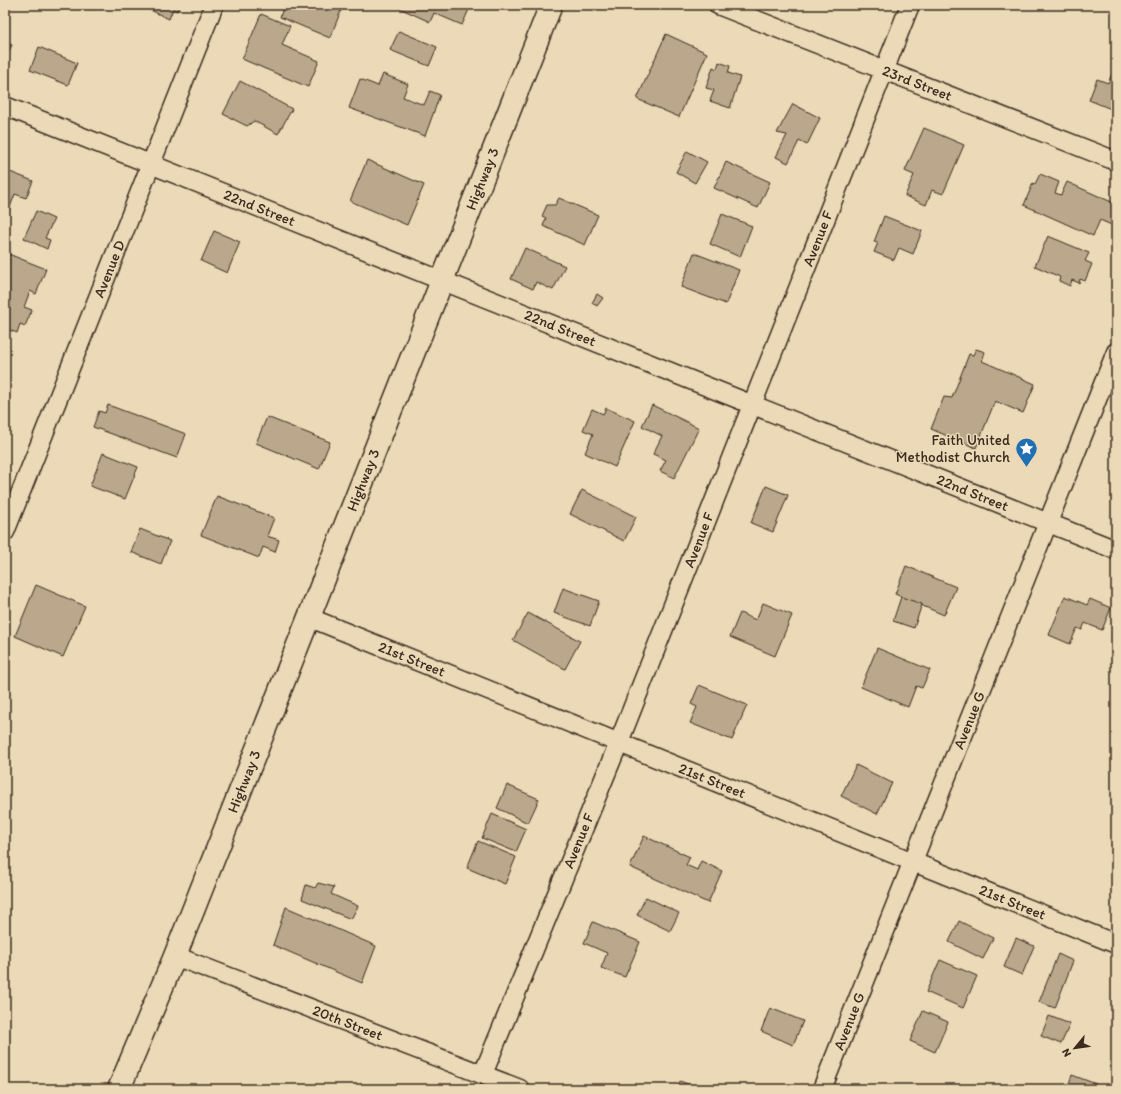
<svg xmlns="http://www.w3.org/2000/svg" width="1121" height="1094" font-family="Itim,sans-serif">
  <rect width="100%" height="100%" fill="#ecd9b7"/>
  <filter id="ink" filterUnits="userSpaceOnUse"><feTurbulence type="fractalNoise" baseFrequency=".025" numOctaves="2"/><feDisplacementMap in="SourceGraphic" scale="8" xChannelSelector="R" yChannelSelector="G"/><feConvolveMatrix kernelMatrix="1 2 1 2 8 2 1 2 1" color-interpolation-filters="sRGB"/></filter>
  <g filter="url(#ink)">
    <g fill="#bba88c" stroke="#3b2a1e">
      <polygon points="140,5 180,5 177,11 173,9 169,19"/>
      <polygon points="284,5 336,5 342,8 330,38 280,17"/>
      <polygon points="393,5 471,5 462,25 434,13 430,22"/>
      <polygon points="261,14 290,26 282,45 319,61 308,87 242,59"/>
      <polygon points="399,31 437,47 429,66 390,50"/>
      <polygon points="666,34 707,53 679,117 637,99"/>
      <polygon points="5,42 12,45 7,55 5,54"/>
      <polygon points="39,47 77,63 68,85 30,70"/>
      <polygon points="719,62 730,66 728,73 740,77 730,108 710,101 714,90 706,88 713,67 717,69"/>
      <polygon points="383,74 408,84 403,97 424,105 430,91 440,95 425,136 349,108 360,79 378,86"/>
      <polygon points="1112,74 1116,76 1116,111 1089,100 1097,79 1108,83"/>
      <polygon points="240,81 292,109 278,134 254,121 247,126 223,114"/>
      <polygon points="793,104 820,118 807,145 799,141 788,163 776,157 787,135 777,133"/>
      <polygon points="924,128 964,145 943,194 932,190 926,205 905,196 914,175 905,171"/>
      <polygon points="687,151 707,162 695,183 676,172"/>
      <polygon points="367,160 424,185 407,225 350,201"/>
      <polygon points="726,162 770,182 758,208 714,188"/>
      <polygon points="5,170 33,181 26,198 15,194 6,218"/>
      <polygon points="1040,174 1059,182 1055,193 1061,195 1067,182 1116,204 1116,227 1100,220 1093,236 1024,205 1033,183 1035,184"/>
      <polygon points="559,198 598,215 585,245 543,226 546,218 542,216 547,205 555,205"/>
      <polygon points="36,211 54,219 45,238 50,240 47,249 24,238"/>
      <polygon points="722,214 752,226 740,257 710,244"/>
      <polygon points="884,216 922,231 913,254 899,248 894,260 874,252 878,243 874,242"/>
      <polygon points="214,231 240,242 227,273 201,261"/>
      <polygon points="1048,236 1089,253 1085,261 1092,264 1085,281 1080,279 1079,283 1072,280 1070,286 1059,281 1060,277 1035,266"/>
      <polygon points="525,248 565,266 553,290 536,282 533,289 511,279"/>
      <polygon points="6,253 46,269 36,294 30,291 24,307 32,310 25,326 20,324 17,333 5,328"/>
      <polygon points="694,253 739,270 726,304 681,287"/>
      <polygon points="597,294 603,298 597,306 592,303"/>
      <polygon points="976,349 985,352 982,361 1035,384 1023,413 995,401 976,448 931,429 944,397 952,398 969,354 973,355"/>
      <polygon points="108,405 186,434 177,458 93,427 99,411 105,413"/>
      <polygon points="652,405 699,428 674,478 660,471 666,460 653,454 662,436 642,426"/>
      <polygon points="606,408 635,421 615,467 585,453 593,434 583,430 592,409 603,414"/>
      <polygon points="267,417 330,442 319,469 256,443"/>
      <polygon points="103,453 138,467 125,499 90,486"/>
      <polygon points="766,486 788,495 773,532 751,523"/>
      <polygon points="582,490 636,517 624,541 570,514"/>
      <polygon points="217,496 274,518 267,536 279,540 275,552 263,547 259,558 201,535"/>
      <polygon points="140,529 170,541 161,564 131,552"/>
      <polygon points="906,566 956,587 944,615 895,594"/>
      <polygon points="36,585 85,606 63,657 15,636"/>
      <polygon points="563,588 599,601 590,626 554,613"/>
      <polygon points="1065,596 1087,605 1090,599 1111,608 1102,630 1085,623 1082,630 1077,628 1070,644 1049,635"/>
      <polygon points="901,597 922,604 914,628 893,621"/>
      <polygon points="763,603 792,615 775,656 730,637 740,613 756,620"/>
      <polygon points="528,613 580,641 565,669 513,640"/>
      <polygon points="877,648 930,670 922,688 916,686 908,707 861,687"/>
      <polygon points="699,685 747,705 732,740 690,723 697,707 691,704"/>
      <polygon points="856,765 892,783 877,814 841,796"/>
      <polygon points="507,785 539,799 528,823 497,808"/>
      <polygon points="492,814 526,829 516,852 482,838"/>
      <polygon points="644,836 690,857 686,865 697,870 701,861 722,871 708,903 630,867"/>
      <polygon points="478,841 516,857 505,884 467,868"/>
      <polygon points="318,883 334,887 331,894 358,906 351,919 302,899 306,885 315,888"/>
      <polygon points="646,897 679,913 670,931 637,915"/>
      <polygon points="286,907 376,946 362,983 273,945"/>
      <polygon points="959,921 993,938 983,959 949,942"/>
      <polygon points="593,922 640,942 625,977 601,968 607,953 584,943"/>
      <polygon points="1016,938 1034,946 1022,975 1004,967"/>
      <polygon points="1058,954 1073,961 1055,1008 1039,1002"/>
      <polygon points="940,960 977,976 963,1008 926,992"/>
      <polygon points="770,1008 803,1021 793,1045 761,1031"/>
      <polygon points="923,1011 948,1022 935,1052 910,1041"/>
      <polygon points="1049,1016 1070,1024 1061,1044 1041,1036"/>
      <polygon points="1072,1075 1096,1084 1094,1089 1067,1089"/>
      <polygon points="680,1081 693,1086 692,1089 677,1088"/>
      <polygon points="709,1083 725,1089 707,1089"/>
    </g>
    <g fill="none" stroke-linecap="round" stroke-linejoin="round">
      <defs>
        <g id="minor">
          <path id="s1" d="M718,5L1116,161"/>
          <path id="s2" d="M5,106L1116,550"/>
          <path id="s3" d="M5,532L214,5"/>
          <path id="s4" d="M308,617L1116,944"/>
          <path id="s5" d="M175,956L520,1089"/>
          <path id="s6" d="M483,1074L619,742L910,5"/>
          <path id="s7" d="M822,1089L1116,352"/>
        </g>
        <g id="primary">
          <path id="s8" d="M119,1089L175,956L551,5"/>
        </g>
      </defs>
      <use href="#minor" stroke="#3b2a1e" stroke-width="21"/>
      <use href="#primary" stroke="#3b2a1e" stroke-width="25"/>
      <use href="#minor" stroke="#ecd9b7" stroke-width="18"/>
      <use href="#primary" stroke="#ecd9b7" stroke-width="22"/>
    </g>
  </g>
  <defs>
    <symbol id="sight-pin" viewBox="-11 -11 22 30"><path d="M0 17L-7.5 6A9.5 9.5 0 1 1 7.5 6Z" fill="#1f6fb2" stroke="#ecd9b7"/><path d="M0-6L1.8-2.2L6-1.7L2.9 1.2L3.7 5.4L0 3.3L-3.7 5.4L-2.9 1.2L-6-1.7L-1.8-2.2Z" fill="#fff"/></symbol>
  </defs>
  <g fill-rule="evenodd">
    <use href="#sight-pin" x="1014" y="436" width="25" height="34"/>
  </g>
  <g text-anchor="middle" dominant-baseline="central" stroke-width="3" stroke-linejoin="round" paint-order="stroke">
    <g font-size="15" fill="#3b2a1e" stroke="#ecd9b7">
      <text stroke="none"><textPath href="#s1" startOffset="214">23rd Street</textPath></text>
      <text stroke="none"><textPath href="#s8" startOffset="980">Highway 3</textPath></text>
      <text stroke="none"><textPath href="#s2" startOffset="274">22nd Street</textPath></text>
      <text stroke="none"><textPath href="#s6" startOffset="900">Avenue F</textPath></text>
      <text stroke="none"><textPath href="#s3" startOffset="283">Avenue D</textPath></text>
      <text stroke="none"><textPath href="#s2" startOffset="598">22nd Street</textPath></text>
      <text stroke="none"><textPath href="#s8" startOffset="656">Highway 3</textPath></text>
      <text stroke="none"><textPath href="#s2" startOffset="1042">22nd Street</textPath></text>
      <text stroke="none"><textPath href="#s6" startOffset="576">Avenue F</textPath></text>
      <text stroke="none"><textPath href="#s4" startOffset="112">21st Street</textPath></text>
      <text stroke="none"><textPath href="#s7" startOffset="397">Avenue G</textPath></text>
      <text stroke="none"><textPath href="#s4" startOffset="436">21st Street</textPath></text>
      <text stroke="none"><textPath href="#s8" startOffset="332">Highway 3</textPath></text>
      <text stroke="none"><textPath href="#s6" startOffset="252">Avenue F</textPath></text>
      <text stroke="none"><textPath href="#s4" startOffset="760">21st Street</textPath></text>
      <text stroke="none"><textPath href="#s5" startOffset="185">20th Street</textPath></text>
      <text stroke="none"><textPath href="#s7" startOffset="73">Avenue G</textPath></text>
    </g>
    <g font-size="15" fill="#3b2a1e" stroke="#ecd9b7" text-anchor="end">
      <text x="1010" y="440">Faith United<tspan x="1010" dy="17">Methodist Church</tspan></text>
    </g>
  </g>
  <rect width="1121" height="1094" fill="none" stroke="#ecd9b7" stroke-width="20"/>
  <rect x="10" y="10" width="1101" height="1074" fill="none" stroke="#3b2a1e" stroke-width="1.5" filter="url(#ink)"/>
  <g transform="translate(1075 1048) rotate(241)" stroke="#ecd9b7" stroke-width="3" paint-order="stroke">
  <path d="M0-3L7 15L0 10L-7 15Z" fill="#3b2a1e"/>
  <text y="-6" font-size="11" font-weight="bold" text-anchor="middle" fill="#3b2a1e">N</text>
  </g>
</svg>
